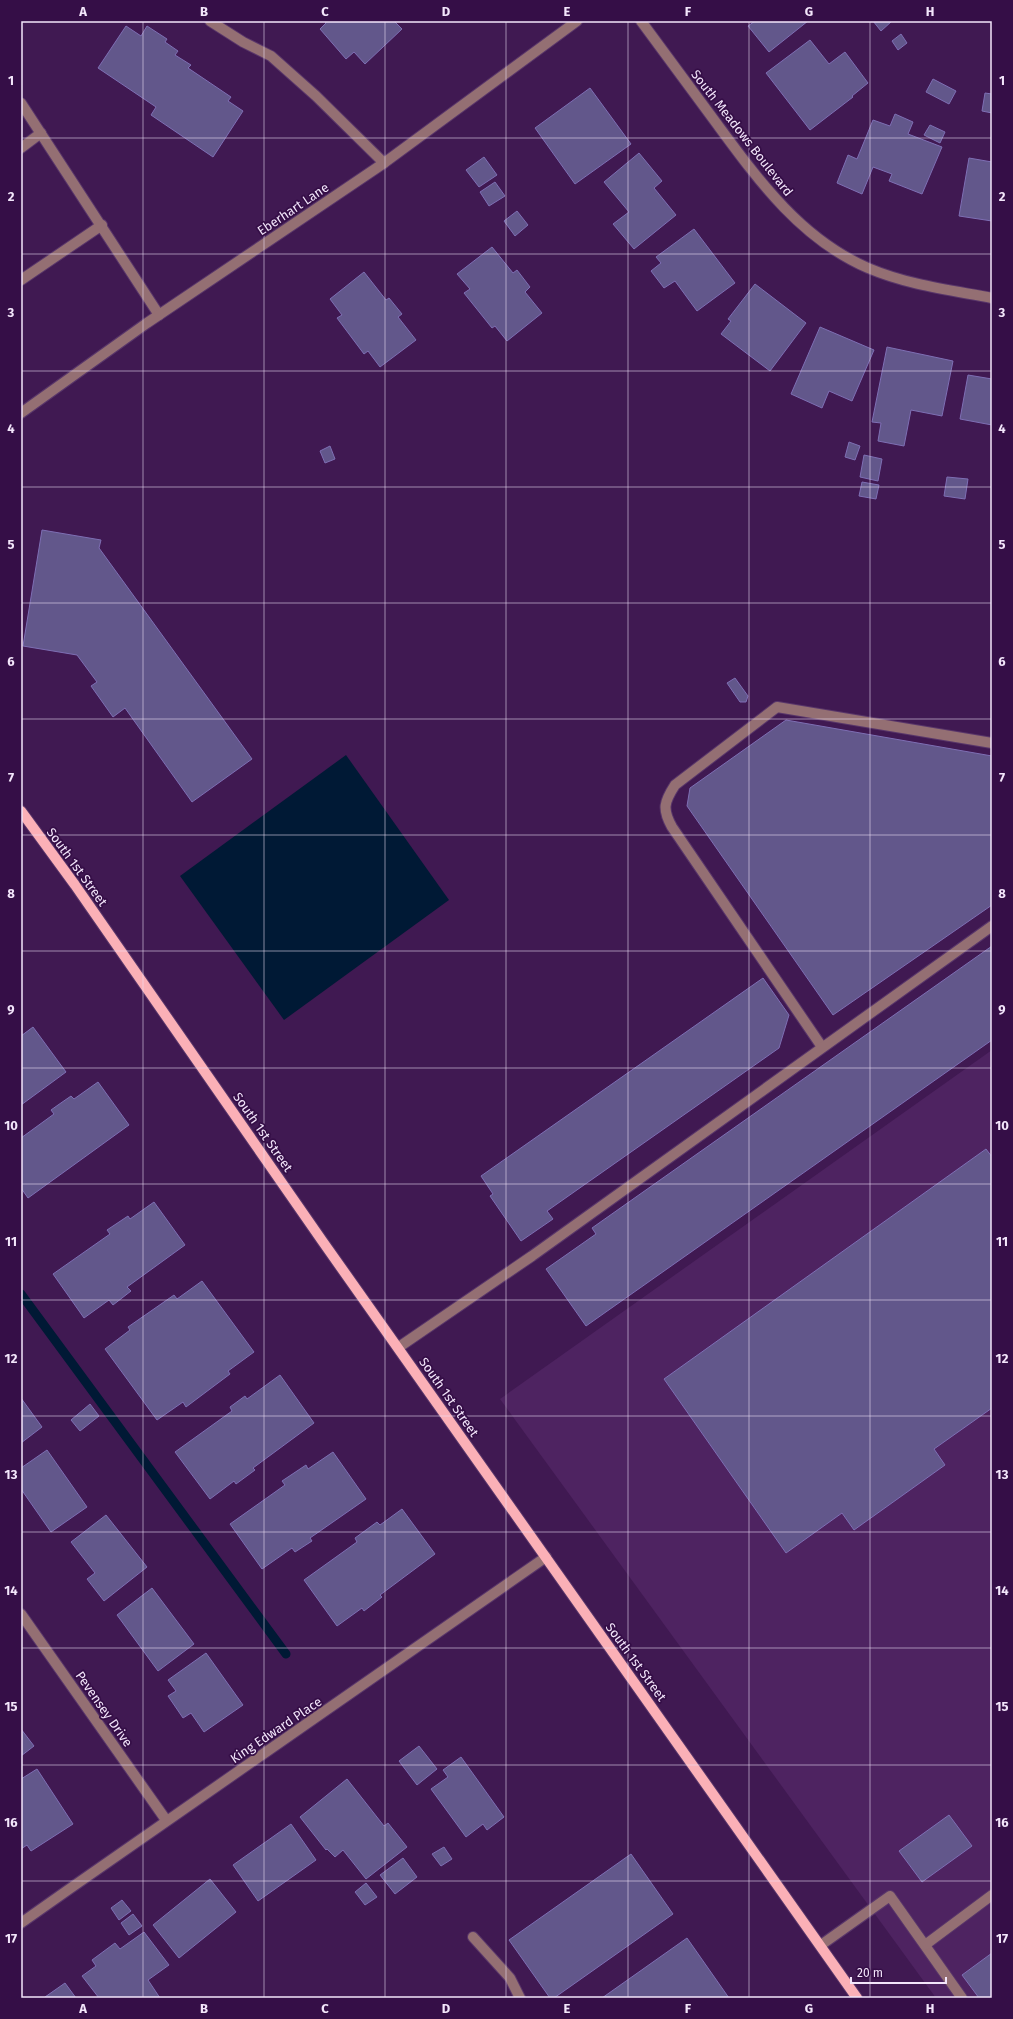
<svg xmlns="http://www.w3.org/2000/svg" width="1013" height="2019" font-family="'Fira Sans',sans-serif">
  <rect width="100%" height="100%" fill="#401952"/>
  <polygon fill="#4e2361" points="992,1050 992,1998 936,1998 500,1399"/>
  <polygon fill="#001935" points="346,755 449,900 284,1020 180,876"/>
  <g fill="none" stroke-linecap="round" stroke-linejoin="round">
    <polyline stroke="#001935" stroke-width="9" points="21,1294 286,1654"/>
  </g>
  <g fill="#62578b" stroke="#7e6fb4">
    <polygon points="325,21 394,21 402,29 365,64 354,52 346,59 320,29 326,23"/>
    <polygon points="755,21 808,21 769,52 748,26"/>
    <polygon points="873,21 892,21 881,31"/>
    <polygon points="126,26 141,36 147,26 167,39 165,42 178,51 175,55 191,65 188,68 231,97 228,101 243,111 213,157 151,115 156,107 98,68"/>
    <polygon points="901,34 907,43 898,50 892,41"/>
    <polygon points="810,40 829,64 845,52 868,83 852,96 853,97 810,130 766,73"/>
    <polygon points="933,79 956,91 949,104 926,92"/>
    <polygon points="590,88 631,144 575,184 535,128"/>
    <polygon points="985,93 992,94 992,113 982,111"/>
    <polygon points="895,114 913,122 908,134 942,147 922,194 889,181 892,174 873,167 862,194 837,183 848,155 857,159 873,120 890,126"/>
    <polygon points="930,125 945,132 940,143 924,135"/>
    <polygon points="639,153 662,181 654,188 676,215 634,249 613,224 629,212 604,182"/>
    <polygon points="484,157 497,175 479,187 466,170"/>
    <polygon points="969,158 992,162 992,221 959,216"/>
    <polygon points="495,182 505,196 489,206 480,192"/>
    <polygon points="517,211 528,225 515,236 504,221"/>
    <polygon points="694,229 735,283 697,311 675,281 664,288 651,271 661,263 656,257"/>
    <polygon points="492,247 513,273 517,270 530,287 525,292 542,313 507,341 495,326 492,328 464,293 470,289 457,274"/>
    <polygon points="364,272 386,300 389,298 402,314 398,317 416,340 380,367 368,351 364,354 337,318 342,315 330,299"/>
    <polygon points="755,284 806,323 770,371 721,334 731,321 728,319"/>
    <polygon points="820,327 874,350 852,401 829,391 822,408 791,394"/>
    <polygon points="887,347 953,361 942,416 911,410 904,446 878,441 881,423 872,422"/>
    <polygon points="968,375 992,379 992,425 960,419"/>
    <polygon points="849,442 860,446 855,460 845,457"/>
    <polygon points="330,446 335,459 325,463 320,451"/>
    <polygon points="864,455 882,459 878,481 860,477"/>
    <polygon points="947,477 968,479 965,499 944,496"/>
    <polygon points="862,482 879,485 876,499 859,496"/>
    <polygon points="42,530 101,540 99,548 252,759 192,802 125,708 113,717 91,686 97,682 77,655 23,646"/>
    <polygon points="735,678 748,696 746,702 740,702 727,683"/>
    <polygon points="786,720 992,756 992,905 833,1015 687,806 690,788"/>
    <polygon points="992,946 992,1040 586,1326 546,1269 596,1234 592,1228"/>
    <polygon points="763,978 789,1015 779,1048 547,1211 553,1219 521,1241 490,1196 493,1194 481,1176"/>
    <polygon points="33,1027 66,1072 21,1105 21,1036"/>
    <polygon points="98,1082 129,1125 28,1198 21,1188 21,1138 54,1114 51,1110 58,1105 71,1096 74,1099"/>
    <polygon points="986,1149 992,1157 992,1408 934,1449 945,1465 854,1530 842,1513 786,1553 664,1379"/>
    <polygon points="154,1202 185,1245 127,1287 131,1291 113,1305 109,1300 84,1318 53,1274 110,1234 107,1230 128,1216 130,1219"/>
    <polygon points="202,1281 254,1352 228,1371 230,1374 186,1407 183,1402 157,1420 105,1349 130,1330 128,1327 174,1295 177,1299"/>
    <polygon points="280,1375 314,1423 253,1468 255,1470 236,1484 234,1481 210,1499 175,1452 232,1411 230,1407 245,1396 247,1399"/>
    <polygon points="21,1398 42,1427 21,1443"/>
    <polygon points="90,1404 99,1416 80,1431 71,1420"/>
    <polygon points="47,1450 87,1507 51,1532 21,1489 21,1468"/>
    <polygon points="333,1452 366,1499 310,1538 312,1541 295,1552 292,1548 262,1569 230,1524 285,1485 282,1481 306,1465 308,1469"/>
    <polygon points="402,1509 435,1554 380,1595 382,1597 364,1611 362,1608 337,1626 304,1580 357,1542 355,1538 377,1522 380,1525"/>
    <polygon points="106,1515 147,1567 104,1601 87,1579 95,1573 71,1542"/>
    <polygon points="152,1588 194,1644 158,1671 117,1615"/>
    <polygon points="206,1653 243,1705 204,1732 191,1713 183,1718 168,1696 176,1691 168,1680"/>
    <polygon points="21,1729 34,1746 21,1756"/>
    <polygon points="419,1746 437,1769 417,1785 399,1761"/>
    <polygon points="461,1757 504,1817 487,1830 483,1824 466,1837 431,1789 448,1777 443,1770"/>
    <polygon points="37,1769 73,1824 31,1851 27,1845 21,1849 21,1779"/>
    <polygon points="347,1779 384,1826 388,1823 407,1847 366,1879 343,1850 335,1857 327,1849 326,1850 300,1817"/>
    <polygon points="949,1815 972,1846 922,1882 899,1851"/>
    <polygon points="291,1824 316,1860 258,1901 233,1865"/>
    <polygon points="444,1847 452,1859 441,1866 432,1854"/>
    <polygon points="631,1854 673,1914 554,1998 550,1998 509,1940"/>
    <polygon points="403,1858 417,1877 395,1894 380,1875"/>
    <polygon points="210,1879 236,1912 179,1958 153,1925"/>
    <polygon points="366,1883 377,1897 365,1905 355,1892"/>
    <polygon points="122,1900 131,1911 119,1920 111,1908"/>
    <polygon points="133,1914 142,1926 129,1935 121,1923"/>
    <polygon points="144,1932 169,1965 148,1980 160,1998 99,1998 82,1976 96,1966 92,1960 115,1943 120,1949"/>
    <polygon points="687,1938 729,1998 602,1998"/>
    <polygon points="992,1953 992,1998 979,1998 962,1975"/>
    <polygon points="65,1983 76,1998 46,1998 45,1997"/>
  </g>
  <g fill="none" stroke-linecap="round" stroke-linejoin="round">
    <defs>
      <g id="minor">
        <polyline points="210,21 243,42 271,56 316,96 384,163"/>
        <path d="M641,21C666,55 691,89 717,124C759,181 801,239 868,268C908,285 950,290 992,298"/>
        <polyline points="21,103 159,315"/>
        <polyline points="21,148 41,133"/>
        <polyline points="21,280 102,225"/>
        <polyline points="21,413 147,323 384,163 577,21"/>
        <path d="M822,1047L672,827C662,809 664,802 675,785L777,707L992,743"/>
        <polyline points="399,1347 532,1256 992,926"/>
        <polyline points="21,1614 166,1820"/>
        <path d="M21,1923C195,1800 371,1680 546,1557"/>
        <polyline points="473,1937 510,1978 520,1998"/>
        <polyline points="821,1945 890,1896 962,1998"/>
        <polyline points="925,1945 992,1895"/>
      </g>
      <polyline id="major" points="21,811 75,885 323,1242 857,1998"/>
    </defs>
    <use href="#minor" stroke="#59366a" stroke-width="12"/>
    <use href="#major" stroke="#59366a" stroke-width="12"/>
    <use href="#minor" stroke="#946f73" stroke-width="10"/>
    <use href="#major" stroke="#fbb0b7" stroke-width="10"/>
  </g>
  <path fill="none" stroke="#f3e6fb" stroke-width="1" stroke-opacity="0.55" d="M143,21V1998M264,21V1998M385,21V1998M506,21V1998M628,21V1998M749,21V1998M870,21V1998M21,138H992M21,254H992M21,371H992M21,487H992M21,603H992M21,719H992M21,835H992M21,951H992M21,1068H992M21,1184H992M21,1300H992M21,1416H992M21,1532H992M21,1648H992M21,1765H992M21,1881H992"/>
  <g text-anchor="middle" dominant-baseline="central" stroke-width="3.5" stroke-linejoin="round" paint-order="stroke">
    <g font-size="13" fill="#f3e6fb" stroke="#350e47">
      <text transform="translate(742 133) rotate(52)">South Meadows Boulevard</text>
      <text transform="translate(293 209) rotate(-34)">Eberhart Lane</text>
      <text transform="translate(77 867) rotate(54)">South 1st Street</text>
      <text transform="translate(263 1132) rotate(55)">South 1st Street</text>
      <text transform="translate(449 1397) rotate(55)">South 1st Street</text>
      <text transform="translate(636 1662) rotate(54)">South 1st Street</text>
      <text transform="translate(104 1709) rotate(55)">Pevensey Drive</text>
      <text transform="translate(276 1730) rotate(-34)">King Edward Place</text>
    </g>
  </g>
  <rect width="1013" height="2019" fill="none" stroke="#350e47" stroke-width="44"/>
  <path d="M851 1977v6h95v-6" fill="none" stroke="#f3e6fb" stroke-width="2"/>
  <text x="857" y="1977" font-size="12" fill="#f3e6fb" stroke="#350e47" stroke-width="3" paint-order="stroke">20 m</text>
  <rect x="22" y="22" width="969" height="1975" fill="none" stroke="#f3e6fb" stroke-width="1.5"/>
  <g font-size="13" text-anchor="middle" font-weight="bold" fill="#f3e6fb">
    <text x="83" y="16">A</text>
    <text x="204" y="16">B</text>
    <text x="325" y="16">C</text>
    <text x="446" y="16">D</text>
    <text x="567" y="16">E</text>
    <text x="688" y="16">F</text>
    <text x="809" y="16">G</text>
    <text x="930" y="16">H</text>
    <text x="11" y="85">1</text>
    <text x="1002" y="85">1</text>
    <text x="11" y="201">2</text>
    <text x="1002" y="201">2</text>
    <text x="11" y="317">3</text>
    <text x="1002" y="317">3</text>
    <text x="11" y="433">4</text>
    <text x="1002" y="433">4</text>
    <text x="11" y="549">5</text>
    <text x="1002" y="549">5</text>
    <text x="11" y="666">6</text>
    <text x="1002" y="666">6</text>
    <text x="11" y="782">7</text>
    <text x="1002" y="782">7</text>
    <text x="11" y="898">8</text>
    <text x="1002" y="898">8</text>
    <text x="11" y="1014">9</text>
    <text x="1002" y="1014">9</text>
    <text x="11" y="1130">10</text>
    <text x="1002" y="1130">10</text>
    <text x="11" y="1246">11</text>
    <text x="1002" y="1246">11</text>
    <text x="11" y="1363">12</text>
    <text x="1002" y="1363">12</text>
    <text x="11" y="1479">13</text>
    <text x="1002" y="1479">13</text>
    <text x="11" y="1595">14</text>
    <text x="1002" y="1595">14</text>
    <text x="11" y="1711">15</text>
    <text x="1002" y="1711">15</text>
    <text x="11" y="1827">16</text>
    <text x="1002" y="1827">16</text>
    <text x="11" y="1943">17</text>
    <text x="1002" y="1943">17</text>
    <text x="83" y="2013">A</text>
    <text x="204" y="2013">B</text>
    <text x="325" y="2013">C</text>
    <text x="446" y="2013">D</text>
    <text x="567" y="2013">E</text>
    <text x="688" y="2013">F</text>
    <text x="809" y="2013">G</text>
    <text x="930" y="2013">H</text>
  </g>
</svg>
